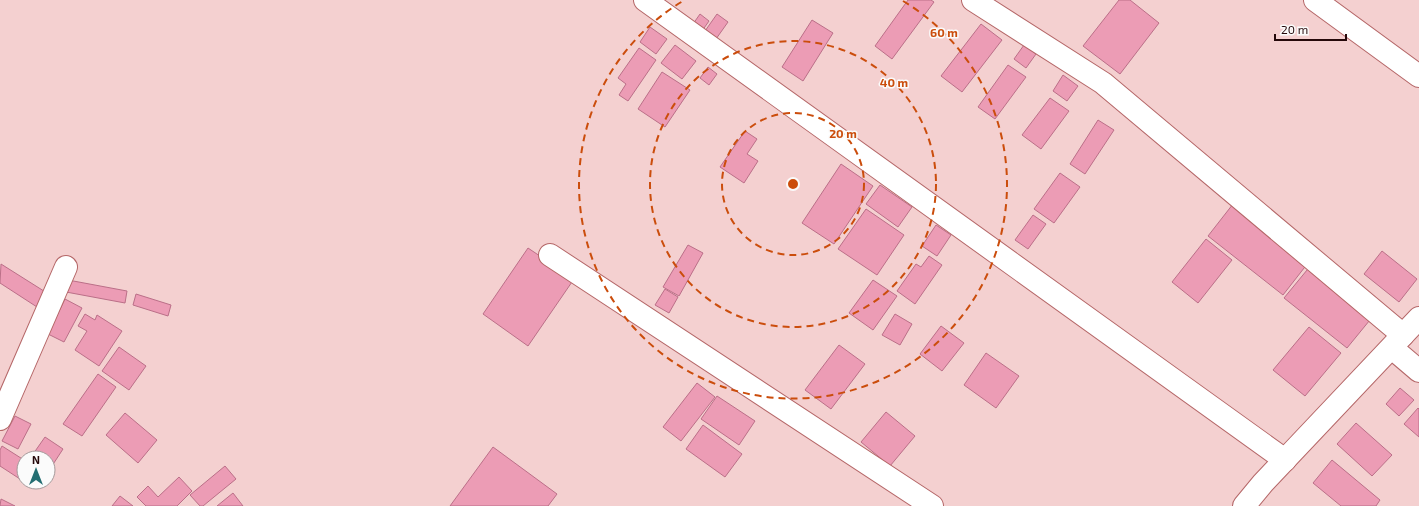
<svg xmlns="http://www.w3.org/2000/svg" width="1419" height="506" font-family="'Exo 2',sans-serif">
  <rect width="100%" height="100%" fill="#f4d0d0"/>
  <g fill="#ec9cb5" stroke="#bb6f88">
    <polygon points="908,0 931,0 934,2 892,59 875,46"/>
    <polygon points="1119,0 1130,0 1159,23 1120,74 1083,46"/>
    <polygon points="700,14 709,21 702,31 693,24"/>
    <polygon points="717,14 728,22 716,39 705,31"/>
    <polygon points="812,20 833,33 803,81 782,67"/>
    <polygon points="981,24 1002,40 962,92 941,76"/>
    <polygon points="650,27 667,39 656,54 640,42"/>
    <polygon points="675,45 696,61 682,79 661,63"/>
    <polygon points="1024,45 1036,54 1026,68 1014,59"/>
    <polygon points="639,48 656,60 628,101 619,95 626,84 618,78"/>
    <polygon points="1008,65 1026,77 995,119 978,107"/>
    <polygon points="708,67 717,74 709,85 700,78"/>
    <polygon points="662,72 690,90 665,127 638,109"/>
    <polygon points="1063,75 1078,86 1067,101 1053,91"/>
    <polygon points="1050,98 1069,111 1041,149 1022,135"/>
    <polygon points="1098,120 1114,130 1085,174 1070,164"/>
    <polygon points="745,131 757,139 747,154 758,161 744,183 720,167"/>
    <polygon points="841,164 873,186 834,244 802,223"/>
    <polygon points="1060,173 1080,187 1054,223 1034,209"/>
    <polygon points="880,185 912,207 898,227 866,204"/>
    <polygon points="1233,204 1308,263 1283,295 1208,236"/>
    <polygon points="866,209 904,235 877,275 838,249"/>
    <polygon points="1033,215 1046,224 1028,249 1015,240"/>
    <polygon points="936,225 951,235 937,256 922,246"/>
    <polygon points="1206,239 1232,260 1198,303 1172,282"/>
    <polygon points="688,245 703,253 679,296 663,287"/>
    <polygon points="528,248 574,279 528,346 483,314"/>
    <polygon points="1382,251 1417,279 1399,302 1364,274"/>
    <polygon points="929,256 942,265 915,304 897,291 916,264 921,267"/>
    <polygon points="1,264 47,293 37,307 0,283"/>
    <polygon points="1312,264 1374,315 1347,348 1284,298"/>
    <polygon points="68,280 127,291 125,303 66,292"/>
    <polygon points="873,280 897,296 873,330 849,313"/>
    <polygon points="665,289 678,297 669,313 655,305"/>
    <polygon points="136,294 171,305 168,316 133,305"/>
    <polygon points="65,299 82,308 64,342 48,334"/>
    <polygon points="85,314 95,320 97,315 122,331 99,366 75,350 87,331 78,326"/>
    <polygon points="895,314 912,324 900,345 882,335"/>
    <polygon points="941,326 964,343 942,371 920,354"/>
    <polygon points="1309,327 1341,353 1305,396 1273,370"/>
    <polygon points="839,345 865,364 831,409 805,390"/>
    <polygon points="119,347 146,366 129,390 102,371"/>
    <polygon points="986,353 1019,376 996,408 964,385"/>
    <polygon points="98,374 116,387 82,436 63,424"/>
    <polygon points="697,383 715,397 681,441 663,427"/>
    <polygon points="1400,388 1414,400 1399,416 1386,404"/>
    <polygon points="717,396 755,421 739,445 701,419"/>
    <polygon points="1418,408 1419,409 1419,437 1404,424"/>
    <polygon points="886,412 915,436 890,466 861,442"/>
    <polygon points="125,413 157,440 138,463 106,435"/>
    <polygon points="15,416 31,424 18,449 2,441"/>
    <polygon points="1356,423 1392,455 1372,476 1337,444"/>
    <polygon points="703,425 742,454 725,477 686,449"/>
    <polygon points="45,437 63,449 50,469 48,468 48,458 33,458 31,457"/>
    <polygon points="2,446 24,460 24,473 20,479 0,466 0,450"/>
    <polygon points="493,447 557,494 548,506 450,506"/>
    <polygon points="1332,460 1380,500 1376,506 1341,506 1313,483"/>
    <polygon points="225,466 236,479 203,506 200,506 190,495"/>
    <polygon points="179,477 192,491 177,506 146,506 137,497 148,486 158,497"/>
    <polygon points="233,493 243,506 217,506"/>
    <polygon points="120,496 133,506 112,506"/>
    <polygon points="1,499 15,506 0,506"/>
  </g>
  <g fill="none" stroke-linecap="round" stroke-linejoin="round">
    <defs>
      <g id="street">
        <polyline points="645,0 1285,460"/>
        <polyline points="973,0 1103,83 1403,335"/>
        <polyline points="1315,0 1419,76"/>
        <polyline points="550,255 932,506"/>
        <polyline points="1392,348 1419,371"/>
        <polyline points="0,419 66,267"/>
      </g>
      <polyline id="secondary" points="1244,506 1263,483 1419,318"/>
    </defs>
    <use href="#street" stroke="#b56768" stroke-width="24"/>
    <use href="#secondary" stroke="#b56768" stroke-width="24"/>
    <use href="#street" stroke="#fff" stroke-width="22"/>
    <use href="#secondary" stroke="#fff" stroke-width="22"/>
  </g>
  <g fill="none" stroke="#cb4d0c" stroke-width="2" stroke-dasharray="7 5">
    <circle cx="793" cy="184" r="71"/>
    <circle cx="793" cy="184" r="143"/>
    <path d="M903 1A214 214 0 1 1 683 1"/>
  </g>
  <circle cx="793" cy="184" r="6" fill="#cb4d0c" stroke="#fbfbfb" stroke-width="2"/>
  <g font-size="12" text-anchor="middle" font-weight="bold" fill="#cb4d0c" stroke="#fbfbfb" stroke-width="3" stroke-linejoin="round" paint-order="stroke">
    <text x="944" y="37">60 m</text>
    <text x="894" y="87">40 m</text>
    <text x="843" y="138">20 m</text>
  </g>
  <g transform="translate(36 470)"><circle r="19" fill="#fbfbfb" stroke="#a59a9b"/>
  <path d="M0-3L7 15L0 10L-7 15Z" fill="#236e72"/>
  <text y="-6" font-size="11" font-weight="bold" text-anchor="middle" fill="#25080a">N</text>
  </g>
  <path d="M1275 34v6h71v-6" fill="none" stroke="#25080a" stroke-width="2"/>
  <text x="1281" y="34" font-size="12" fill="#25080a" stroke="#fbfbfb" stroke-width="3" paint-order="stroke">20 m</text>
</svg>
